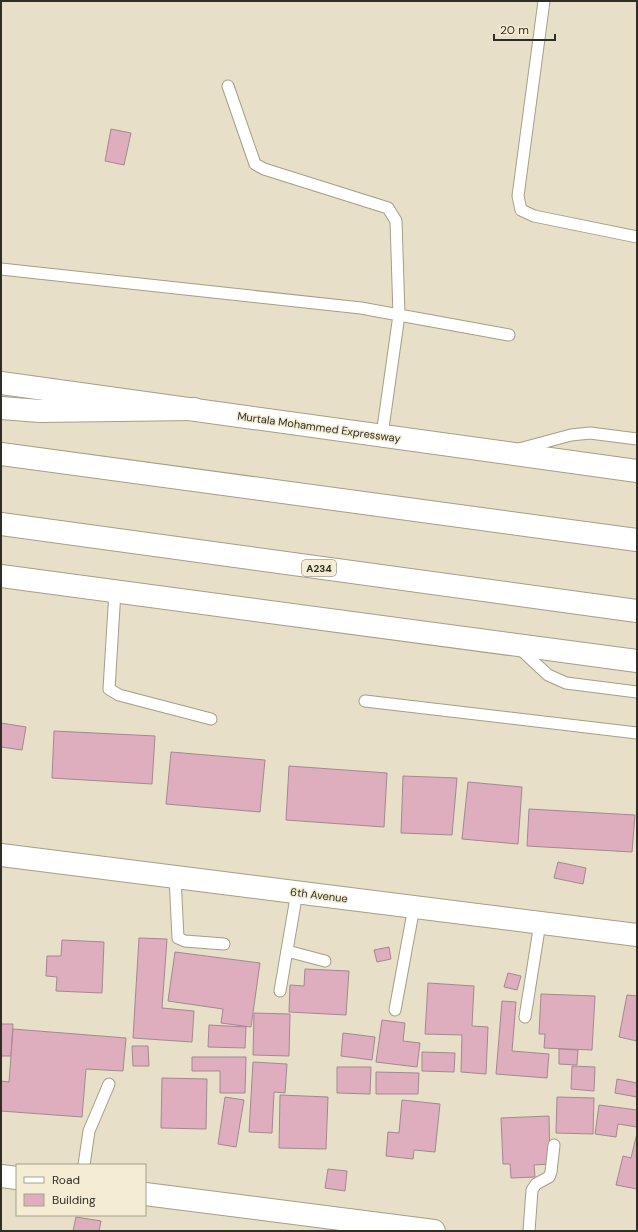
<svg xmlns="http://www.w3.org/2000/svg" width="638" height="1232" font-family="'DM Sans',sans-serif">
  <rect width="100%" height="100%" fill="#e7dfc7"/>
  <g fill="#dfaebe" stroke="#a38891">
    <polygon points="111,129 131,133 124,165 105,161"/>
    <polygon points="1,723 26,727 22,750 1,747"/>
    <polygon points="54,731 155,736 152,784 52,778"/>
    <polygon points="171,752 265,760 260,812 166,804"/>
    <polygon points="289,766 387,773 384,827 286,820"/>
    <polygon points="403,776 457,778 452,835 401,833"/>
    <polygon points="468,782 522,787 518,844 462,839"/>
    <polygon points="529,809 635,815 632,852 527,846"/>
    <polygon points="558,862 586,868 583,884 554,878"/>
    <polygon points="139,938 167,939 162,1008 194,1011 192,1042 133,1038"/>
    <polygon points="62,940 104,942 102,993 56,991 57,977 46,976 47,956 61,956"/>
    <polygon points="389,947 391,959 377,962 374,950"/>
    <polygon points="175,952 260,963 251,1027 221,1023 223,1009 168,1001"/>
    <polygon points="305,969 349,971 346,1015 289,1012 290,985 304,986"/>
    <polygon points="508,973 521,976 517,990 504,987"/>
    <polygon points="428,983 474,986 472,1026 488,1027 486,1074 461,1072 462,1035 425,1034"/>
    <polygon points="541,994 595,996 592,1050 544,1048 545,1034 539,1034"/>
    <polygon points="627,995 637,996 637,1041 619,1037"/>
    <polygon points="502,1001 516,1002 512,1051 549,1054 547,1078 496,1074"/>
    <polygon points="254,1013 290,1014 289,1056 253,1055"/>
    <polygon points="382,1020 405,1023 403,1041 420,1043 417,1067 376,1062"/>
    <polygon points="1,1024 13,1024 11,1056 1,1056"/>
    <polygon points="209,1025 246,1027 245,1048 208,1047"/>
    <polygon points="13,1029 126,1038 123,1071 86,1069 82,1117 1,1111 1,1081 9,1082"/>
    <polygon points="343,1033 375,1037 372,1060 341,1056"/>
    <polygon points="132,1046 148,1046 149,1066 133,1066"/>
    <polygon points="559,1049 578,1050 577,1065 559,1064"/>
    <polygon points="422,1052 455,1053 454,1072 422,1071"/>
    <polygon points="192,1057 246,1057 245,1093 220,1093 220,1071 192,1071"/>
    <polygon points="253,1062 287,1064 285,1093 274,1092 272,1133 249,1132"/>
    <polygon points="572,1066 595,1067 594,1091 571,1089"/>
    <polygon points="337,1067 371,1067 370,1094 337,1093"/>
    <polygon points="376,1072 419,1073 418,1094 376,1094"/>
    <polygon points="162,1078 207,1079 206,1129 161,1128"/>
    <polygon points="617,1079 637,1083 637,1097 615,1093"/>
    <polygon points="280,1095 328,1097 326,1149 279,1148"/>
    <polygon points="225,1097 244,1100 236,1147 218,1144"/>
    <polygon points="557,1097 594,1098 593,1134 556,1133"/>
    <polygon points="402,1100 440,1104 435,1152 414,1150 413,1159 386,1156 388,1132 399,1133"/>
    <polygon points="599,1105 637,1110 637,1127 618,1124 616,1137 595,1134"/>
    <polygon points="549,1116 550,1164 534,1165 535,1177 511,1178 510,1164 503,1164 501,1118"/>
    <polygon points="637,1133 637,1189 616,1185 623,1156 631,1158"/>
    <polygon points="328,1169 347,1171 345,1191 325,1188"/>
    <polygon points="76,1217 101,1221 99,1231 73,1231"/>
  </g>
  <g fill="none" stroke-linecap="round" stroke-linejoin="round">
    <defs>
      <g id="service">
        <polyline points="544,1 518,196 521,210 534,216 637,237"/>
        <polyline points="228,86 255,164 264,169 388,208 396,221 399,315 509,335"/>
        <polyline points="1,269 361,308 399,315 382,435"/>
        <polyline points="519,449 571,435 590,433 637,439"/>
        <polyline points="115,591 109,689 119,695 211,719"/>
        <polyline points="519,648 548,675 566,683 637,692"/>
        <polyline points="365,701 637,733"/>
        <polyline points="175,877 178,938 185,941 224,944"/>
        <polyline points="287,951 325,961"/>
        <polyline points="280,991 297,892"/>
        <polyline points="395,1010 414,907"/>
        <polyline points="525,1017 540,923"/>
        <polyline points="84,1165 89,1131 109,1084"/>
        <polyline points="529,1231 532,1190 536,1184 549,1177 551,1172 554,1145"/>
      </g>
      <g id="minor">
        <polyline points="1,1176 17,1178"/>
        <polyline points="145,1194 434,1231"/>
      </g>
      <polyline id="tertiary" points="1,855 637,935"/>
      <g id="trunk">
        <polyline points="1,383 637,471"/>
        <polyline points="1,576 637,661"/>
      </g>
      <g id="motorway">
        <polyline points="1,408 40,411 194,409"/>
        <polyline points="1,454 637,540"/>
        <polyline points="1,524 637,611"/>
      </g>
    </defs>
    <use href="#service" stroke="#a59e86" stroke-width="13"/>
    <use href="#minor" stroke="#a59e86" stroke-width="24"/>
    <use href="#tertiary" stroke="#a59e86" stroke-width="24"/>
    <use href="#trunk" stroke="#a59e86" stroke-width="24"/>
    <use href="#motorway" stroke="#a59e86" stroke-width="24"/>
    <use href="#service" stroke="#fff" stroke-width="11"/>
    <use href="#minor" stroke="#fff" stroke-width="22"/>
    <use href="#tertiary" stroke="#fff" stroke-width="22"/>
    <use href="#trunk" stroke="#fff" stroke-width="22"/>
    <use href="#motorway" stroke="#fff" stroke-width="22"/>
  </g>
  <g text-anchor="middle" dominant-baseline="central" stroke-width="3" stroke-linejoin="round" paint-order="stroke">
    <rect fill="#f4edd4" stroke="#6b6759" stroke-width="1" x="302" y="560" width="34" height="16" rx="3"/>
    <g font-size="10" font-weight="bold" fill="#302d24">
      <text x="319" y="568">A234</text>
    </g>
    <g font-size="11" fill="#302d24" stroke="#f4edd4">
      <text transform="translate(319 427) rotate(8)">Murtala Mohammed Expressway</text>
      <text transform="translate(319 895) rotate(7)">6th Avenue</text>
    </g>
  </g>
  <rect width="638" height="1232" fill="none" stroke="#302d24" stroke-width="4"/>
  <rect x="16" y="1164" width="130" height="52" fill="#f4edd4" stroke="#a6a08e"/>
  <rect x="24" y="1177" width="20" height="6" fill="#ffffff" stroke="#a6a08e"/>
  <text x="52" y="1184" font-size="12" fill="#302d24">Road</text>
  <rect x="24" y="1194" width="20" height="12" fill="#dfaebe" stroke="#a6a08e"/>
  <text x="52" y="1204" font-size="12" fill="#302d24">Building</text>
  <path d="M494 34v6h61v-6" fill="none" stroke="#302d24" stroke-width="2"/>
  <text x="500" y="34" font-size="12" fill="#302d24" stroke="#f4edd4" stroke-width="3" paint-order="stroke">20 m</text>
</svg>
